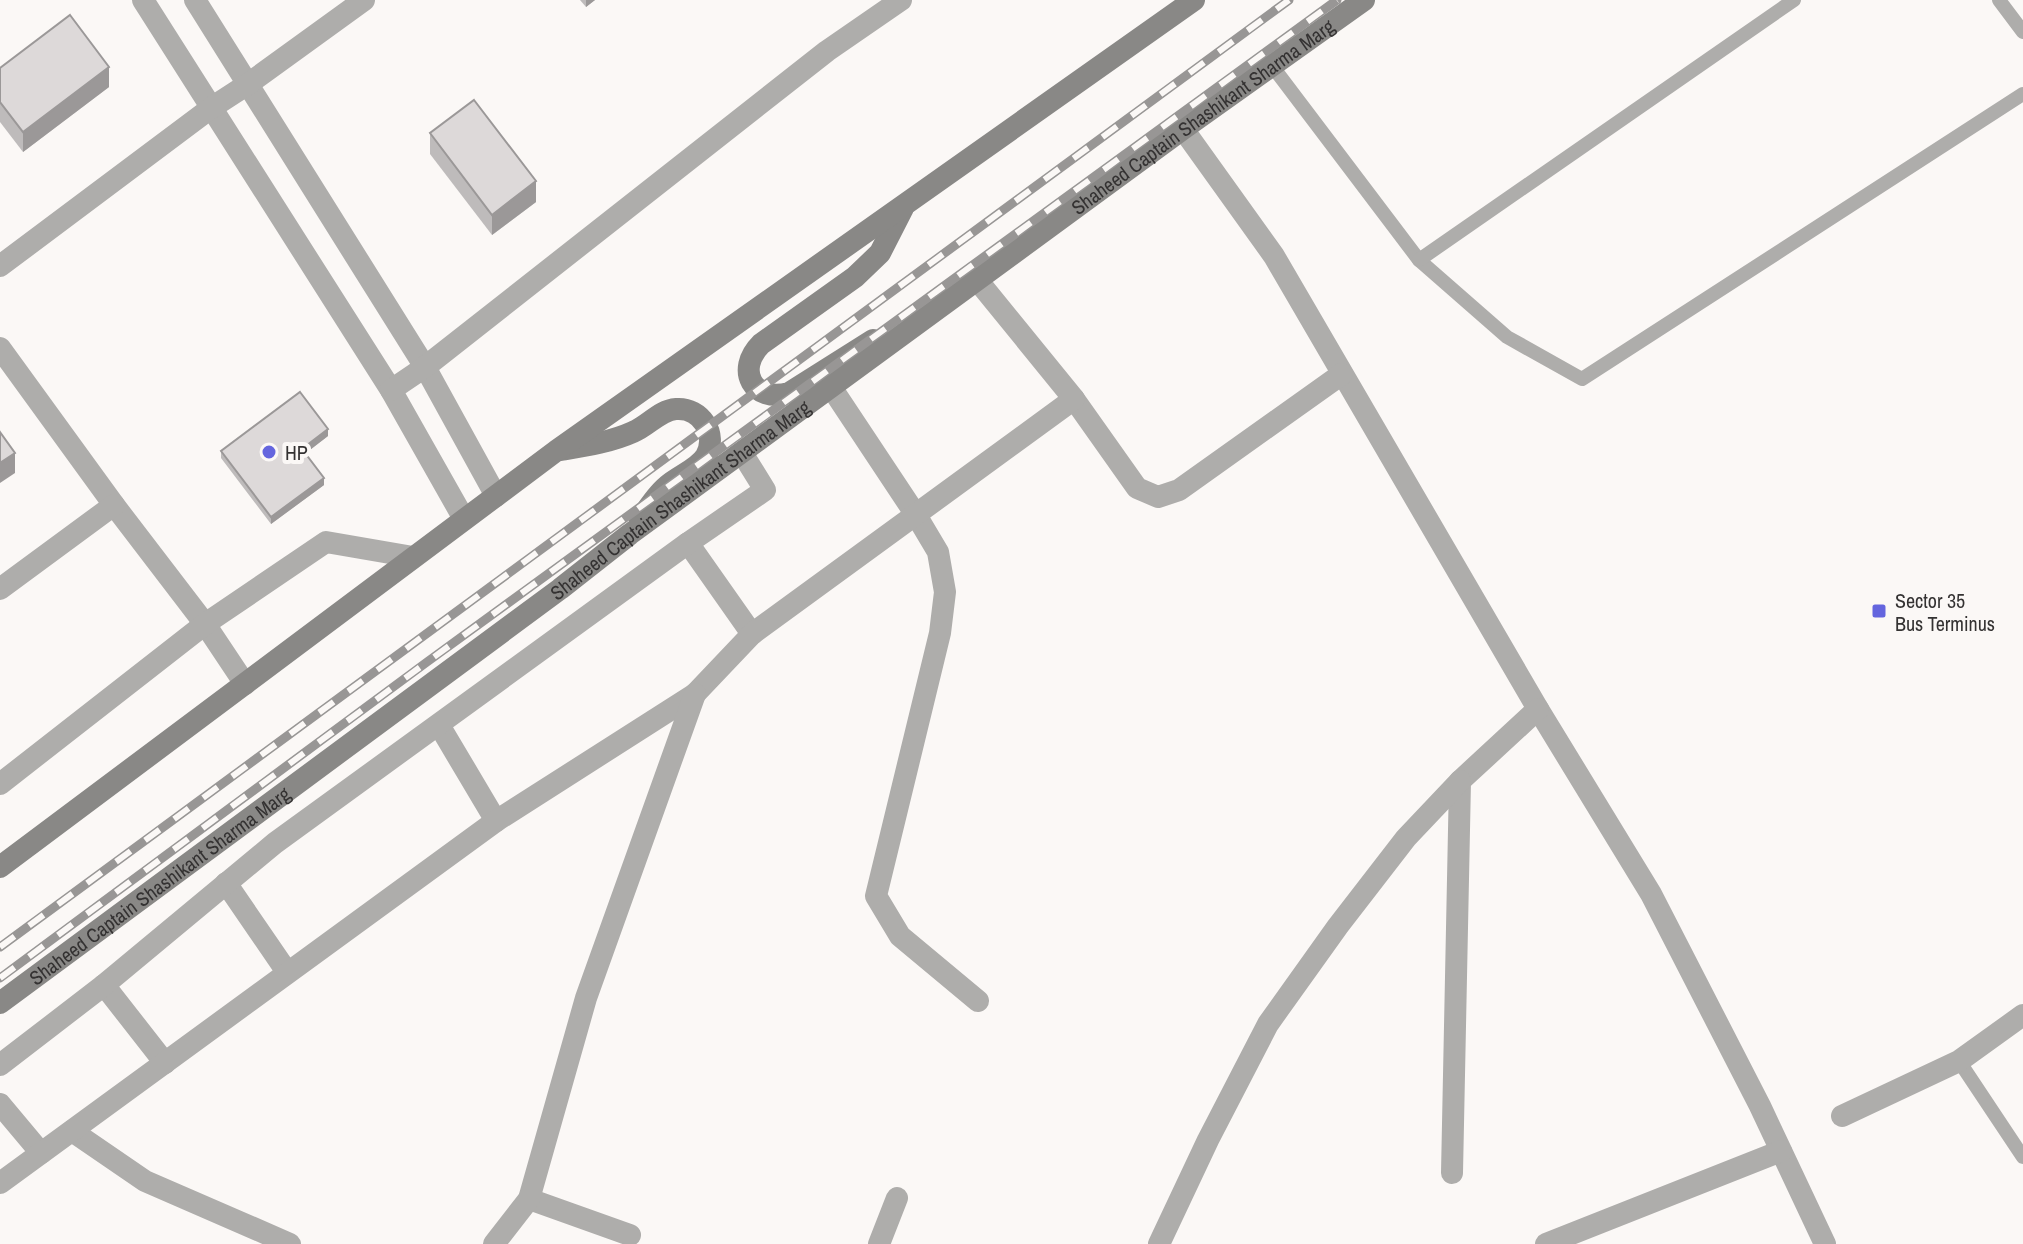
<svg xmlns="http://www.w3.org/2000/svg" width="2023" height="1244" font-family="'Archivo Narrow',sans-serif">
  <rect width="100%" height="100%" fill="#fbf8f6"/>
  <g fill="none" stroke-linecap="round" stroke-linejoin="round">
    <g stroke="#aeadab" stroke-width="14">
      <polyline points="1999,0 2023,32"/>
      <polyline points="1273,67 1419,260 1507,337 1582,379 2023,94"/>
      <polyline points="1419,260 1794,0"/>
      <polyline points="1959,1061 2023,1157"/>
    </g>
    <g stroke="#aeadab" stroke-width="22">
      <polyline points="143,0 391,390 464,519"/>
      <polyline points="195,0 425,367 496,496"/>
      <polyline points="1183,129 1274,256 1538,709 1651,894 1760,1106 1825,1244"/>
      <polyline points="0,266 211,108 248,84 364,0"/>
      <polyline points="0,348 114,505 205,624 245,684"/>
      <polyline points="831,387 916,515 938,552 945,592 940,633 876,896 900,936 978,1001"/>
      <polyline points="391,390 425,367 827,51 901,0"/>
      <polyline points="1074,399 1137,488 1158,497 1179,490 1342,374"/>
      <polyline points="688,543 752,634"/>
      <polyline points="0,589 114,505"/>
      <polyline points="439,725 496,821"/>
      <polyline points="0,784 205,624 326,542 413,557"/>
      <polyline points="226,883 287,972"/>
      <polyline points="104,985 165,1063"/>
      <polyline points="0,1065 104,985 275,843 688,543 765,490 742,453"/>
      <polyline points="0,1104 41,1153"/>
      <polyline points="1842,1116 1959,1061 2023,1015"/>
      <polyline points="72,1131 145,1181 290,1244"/>
      <polyline points="1452,1173 1460,781 1538,709"/>
      <polyline points="0,1183 496,821 695,694 752,634 1074,399 978,281"/>
      <polyline points="529,1199 630,1235"/>
      <polyline points="494,1244 529,1199 586,998 695,694"/>
      <polyline points="879,1244 897,1198"/>
      <polyline points="1159,1244 1208,1140 1268,1024 1338,926 1406,838 1460,781"/>
      <polyline points="1546,1244 1781,1151"/>
    </g>
    <g stroke="#898886" stroke-width="22">
      <path d="M873,340L789,393C753,403 735,370 761,344L855,277L880,253L903,208"/>
      <path d="M561,450C585,446 611,442 633,432C648,426 660,410 676,409C701,407 718,434 706,456C698,469 678,476 667,486C656,495 648,508 640,520"/>
      <polyline points="0,867 556,451 1194,0"/>
      <path id="s1" d="M0,1003L560,589L630,534L1183,129L1364,0"/>
    </g>
    <defs>
      <g id="rail">
        <polyline points="0,947 1289,0"/>
        <polyline points="0,978 427,662 1337,0"/>
      </g>
    </defs>
    <use href="#rail" stroke="#989695" stroke-width="9"/>
    <use href="#rail" stroke="#fbf8f6" stroke-width="6" stroke-dasharray="18" stroke-linecap="butt"/>
  </g>
  <g fill="#bebbbb">
    <polygon points="580,0 595,0 586,7"/>
    <polygon points="0,68 109,87 23,152 0,122"/>
    <polygon points="430,133 536,202 492,235 430,154"/>
    <polygon points="328,436 306,453 324,485 271,524 221,458 221,451"/>
  </g>
  <g fill="#9b9898">
    <polygon points="586,0 595,0 586,7"/>
    <polygon points="109,67 109,87 23,152 23,132"/>
    <polygon points="536,181 536,202 492,235 492,215"/>
    <polygon points="328,429 328,436 302,456 302,449"/>
    <polygon points="15,453 15,473 0,483 0,463"/>
    <polygon points="324,478 324,485 271,524 271,517"/>
  </g>
  <g fill="#ddd9d9" stroke="#9b9898" stroke-width="2">
    <polygon points="70,15 109,67 23,132 0,102 0,68"/>
    <polygon points="474,100 536,181 492,215 430,133"/>
    <polygon points="300,392 328,429 302,449 324,478 271,517 221,451"/>
    <polygon points="0,432 15,453 0,463"/>
  </g>
  <g fill="#6465de" stroke="#fbf8f6" stroke-width="3">
    <circle cx="269" cy="452" r="8"/>
    <rect x="1871" y="603" width="16" height="16" rx="4"/>
  </g>
  <g text-anchor="middle" dominant-baseline="central" stroke-width="8" stroke-linejoin="round" paint-order="stroke">
    <g font-size="20" fill="#343232" stroke="#fbf8f6">
      <text stroke="none"><textPath href="#s1" startOffset="1494">Shaheed Captain Shashikant Sharma Marg</textPath></text>
      <text stroke="none"><textPath href="#s1" startOffset="846">Shaheed Captain Shashikant Sharma Marg</textPath></text>
      <text stroke="none"><textPath href="#s1" startOffset="198">Shaheed Captain Shashikant Sharma Marg</textPath></text>
    </g>
    <g font-size="20" fill="#343232" stroke="#fbf8f6" text-anchor="start">
      <text x="285" y="452">HP</text>
      <text x="1895" y="600">Sector 35<tspan x="1895" dy="23">Bus Terminus</tspan></text>
    </g>
  </g>
</svg>
